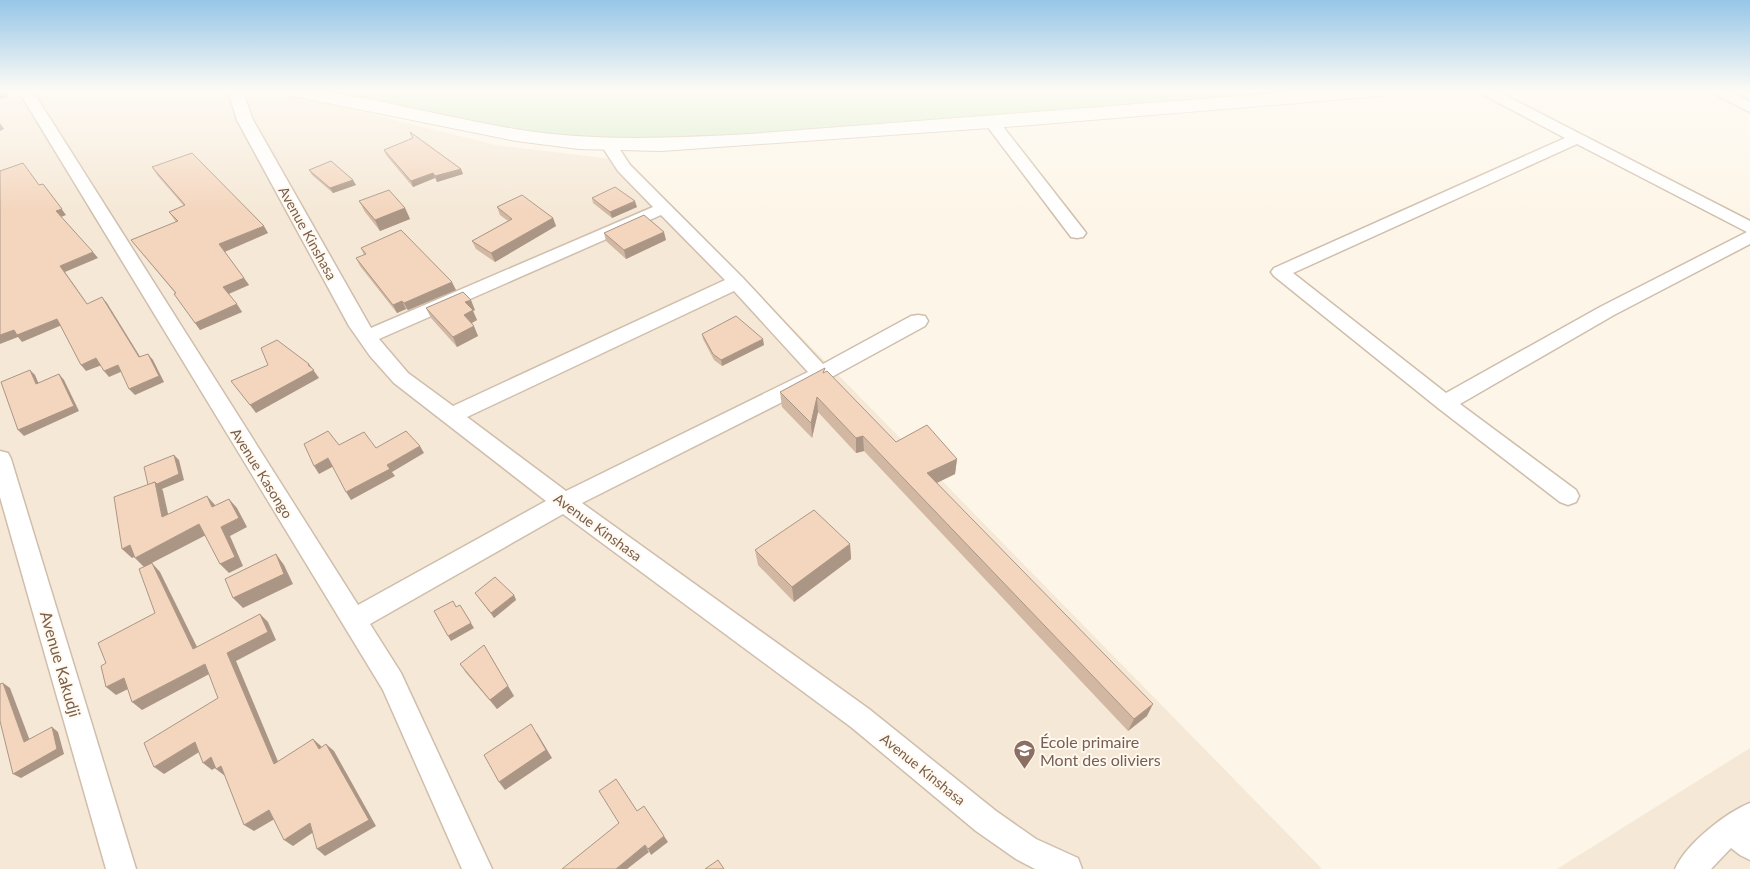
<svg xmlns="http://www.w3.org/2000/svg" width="1750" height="869" font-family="Lato,sans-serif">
  <rect width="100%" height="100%" fill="#fdf6e8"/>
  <g fill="#f5e8d6">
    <polygon points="0,90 272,90 496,145 629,161 1322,869 0,869"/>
    <polygon points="1750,748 1750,869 1557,869"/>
  </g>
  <polygon fill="#d3ecc5" points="326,90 1339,90 771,134 637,140 539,133 425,111"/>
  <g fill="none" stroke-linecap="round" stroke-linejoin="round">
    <defs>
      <g id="street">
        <path d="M18,90H32L358,605L546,501L394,383L370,356L349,326L237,120L228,90H242L253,120L371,328L653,207L618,171L601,145L603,142H615L630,165L743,278L823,364L911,316L918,315L925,316L928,321L925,326L828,379L582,503L869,709L996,811L1036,839L1078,858L1082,869H1035L1016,859L976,831L851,727L563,514L370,624L401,673L492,869H462L383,690ZM661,215L725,280L453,406L408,373L379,339ZM734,291L808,372L566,491L467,417Z"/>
        <path d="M1478,90H1495L1750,221V244L1614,315L1460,404L1576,490L1579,496L1576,502L1568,505L1560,502L1438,408L1274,276L1271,272L1274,268L1565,138L1480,93ZM1577,144L1747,232L1600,307L1446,393L1293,273Z"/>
        <polygon points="1710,90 1727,90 1750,102 1750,112 1712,93"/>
        <polygon points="992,117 997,119 1083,229 1086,233 1083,237 1077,238 1071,237 984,122 987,119"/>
        <polygon points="0,451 8,453 11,459 136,869 106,869 0,497"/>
        <path d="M1750,803V860L1740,855L1731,848L1711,869H1675C1686,844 1725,813 1750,803Z"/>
      </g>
      <path id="secondary" d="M284,90C313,86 344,95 373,100C421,110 468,121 515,129C593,142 671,138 750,134L1318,90H1390L1388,94L1381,96L1019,126L661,151L579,149L516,141L293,96L286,94Z"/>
    </defs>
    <use href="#street" stroke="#d0beac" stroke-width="3"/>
    <use href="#secondary" stroke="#d6c0ac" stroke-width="2"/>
    <use href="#street" fill="#fff" fill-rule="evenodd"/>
    <use href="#secondary" fill="#fff" fill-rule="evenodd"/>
  </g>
  <g fill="#d2b8a3">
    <polygon points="410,132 461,169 463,174 437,182 435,178 413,187 386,155 384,150 413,138"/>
    <polygon points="152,167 268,233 225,252 249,285 229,294 242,312 200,330 175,293 131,240 176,222 169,212 184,206 157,175"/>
    <polygon points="309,170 356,185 333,193 312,175"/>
    <polygon points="592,198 637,207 612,218 593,203"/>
    <polygon points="359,201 405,208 410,219 380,231 365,212"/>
    <polygon points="497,207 553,218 556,226 495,262 476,249 472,241 508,221 500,215"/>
    <polygon points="604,233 666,240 626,259 606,241"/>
    <polygon points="361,248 456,290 408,310 406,309 397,313 360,266 356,258 364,255"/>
    <polygon points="426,308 475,310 473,311 477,320 472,323 478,336 457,347 431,318"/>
    <polygon points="702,334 764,345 722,366 714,360 703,339"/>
    <polygon points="825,373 896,442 957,459 955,474 937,483 1147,716 1128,731 864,451 856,453 818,412 812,438 782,407 780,392"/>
    <polygon points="850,544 851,559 794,602 758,565 755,550"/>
    <polygon points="475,593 514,595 516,600 494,618"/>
    <polygon points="460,664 514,696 497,709 466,673"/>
  </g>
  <g fill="#ab9685">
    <polygon points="0,90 5,90 9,97 0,99"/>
    <polygon points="0,123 4,129 0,131"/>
    <polygon points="461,169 463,174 437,182 435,176"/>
    <polygon points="433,173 435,178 413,187 411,181"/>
    <polygon points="353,180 356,185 333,193 330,188"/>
    <polygon points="43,184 66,215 61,217 56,211"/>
    <polygon points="635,201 637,207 612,218 610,212"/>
    <polygon points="405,208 410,219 380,231 375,220"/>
    <polygon points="553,218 556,226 495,262 491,253"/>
    <polygon points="264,226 268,233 224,252 219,244"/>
    <polygon points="664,232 666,240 626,259 624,250"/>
    <polygon points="93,252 98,258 65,272 92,310 60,266"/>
    <polygon points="244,278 249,285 228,294 223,287"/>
    <polygon points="452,282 456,290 408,310 404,303"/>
    <polygon points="102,297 107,303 144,363 139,357"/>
    <polygon points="471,300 475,310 473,311 477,320 468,325 464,315 465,302"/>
    <polygon points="402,301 406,309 397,313 393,305"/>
    <polygon points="237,304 242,312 200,330 195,323"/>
    <polygon points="57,319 62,325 22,342 18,337 0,344 0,335 14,330"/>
    <polygon points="474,326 478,336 457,347 453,337"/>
    <polygon points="763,339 764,345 722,366 721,360"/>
    <polygon points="148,354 153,360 164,382 135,395 129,389"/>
    <polygon points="96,358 102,365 86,371 81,365"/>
    <polygon points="309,364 319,378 256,413 250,405"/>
    <polygon points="118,365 123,371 109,377 104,371"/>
    <polygon points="30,370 35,375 41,389 36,384"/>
    <polygon points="59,374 64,380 79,411 24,436 18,430"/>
    <polygon points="817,397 818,412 812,438 811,423"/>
    <polygon points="863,436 864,451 856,453 856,438"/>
    <polygon points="420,446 424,453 392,472 395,476 351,500 346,492 387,465"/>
    <polygon points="174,455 179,460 184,480 162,489 163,491 171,527 162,517 155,482"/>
    <polygon points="328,458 334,466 319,474 314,466"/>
    <polygon points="957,459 955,474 926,488 927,473"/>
    <polygon points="207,496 215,505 220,517 212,507"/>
    <polygon points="229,499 237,508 247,527 230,536 243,566 229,573 220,564 221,527"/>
    <polygon points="199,524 208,534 144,567 135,558"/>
    <polygon points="850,544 851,559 794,602 792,587"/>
    <polygon points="130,545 140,554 132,558 122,549"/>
    <polygon points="276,554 284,565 293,584 243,608 233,598"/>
    <polygon points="152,563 160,572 202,657 193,649"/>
    <polygon points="514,595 516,600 494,618 491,613"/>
    <polygon points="463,610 474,628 451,641 448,636"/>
    <polygon points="260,614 268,622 276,640 236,661 282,771 274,764 227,653"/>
    <polygon points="490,655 514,696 497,709 490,700"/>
    <polygon points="205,664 213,672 142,710 132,702"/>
    <polygon points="124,678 134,686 116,695 106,687"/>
    <polygon points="3,683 10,688 32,746 24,742"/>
    <polygon points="1153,704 1147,716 1128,731 1134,719"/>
    <polygon points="52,727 58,732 64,754 21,778 13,774"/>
    <polygon points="537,733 552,758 505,790 499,782"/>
    <polygon points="313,739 321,746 326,756 319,749"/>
    <polygon points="195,742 204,749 164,774 154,767"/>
    <polygon points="326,744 334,751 376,826 325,856 317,849"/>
    <polygon points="211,757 221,764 212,770 203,763"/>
    <polygon points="221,766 225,776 216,769"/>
    <polygon points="269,810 278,817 254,831 244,825"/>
    <polygon points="310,823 318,829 293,846 284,840"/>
    <polygon points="664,836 668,842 651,855 648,849"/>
    <polygon points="645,845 649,852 627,869 616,869"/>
  </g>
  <g fill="#f4d6be" stroke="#ab9685">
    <polygon points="410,132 461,169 435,176 433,173 411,181 384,150 413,138"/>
    <polygon points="192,153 264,226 219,244 244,278 223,287 237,304 195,323 174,294 176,293 131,240 178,221 169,212 185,205 152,167"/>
    <polygon points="331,161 353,180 330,188 309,170"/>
    <polygon points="23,163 39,185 43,184 62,209 56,211 93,252 60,266 87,304 102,297 139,357 148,354 159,376 129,389 118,365 104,371 96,358 81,365 57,319 17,335 14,330 0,335 0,171"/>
    <polygon points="615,187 635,201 610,212 592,198"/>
    <polygon points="389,190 405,208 375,220 359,201"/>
    <polygon points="522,195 553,218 491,253 472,241 512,219 497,207"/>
    <polygon points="644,215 664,232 624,250 604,233"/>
    <polygon points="401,230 452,282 404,303 402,301 393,305 356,258 366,254 361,248"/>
    <polygon points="463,292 471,300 465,302 473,310 464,315 474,326 453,337 426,308"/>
    <polygon points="736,316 763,339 721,360 713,354 702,334"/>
    <polygon points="277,340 309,364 308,365 314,370 250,405 231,381 268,365 261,348"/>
    <polygon points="825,368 823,373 827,371 896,442 927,425 957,459 927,473 1153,704 1134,719 863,436 856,438 817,397 811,423 780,392"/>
    <polygon points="30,370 36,384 59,374 74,406 18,430 1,382"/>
    <polygon points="328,431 339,445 364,432 376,448 406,431 420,446 387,465 390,469 346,492 328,458 314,466 304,444"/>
    <polygon points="174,455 179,474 157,484 155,482 148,485 144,467"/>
    <polygon points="155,482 162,517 207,496 212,507 229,499 239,518 221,527 235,557 220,564 199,524 135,558 130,545 122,549 114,497"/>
    <polygon points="814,510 850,544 792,587 755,550"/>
    <polygon points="276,554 284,574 233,598 225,579"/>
    <polygon points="152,563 193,649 260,614 268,632 227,653 274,764 313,739 319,749 326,744 369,820 317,849 310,823 284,840 269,810 244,825 221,766 216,769 211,757 203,763 195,742 154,767 144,743 218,698 205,664 132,702 124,678 106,687 101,666 106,663 98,643 155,613 139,569"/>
    <polygon points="495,577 514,595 491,613 475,593"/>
    <polygon points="453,601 456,607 460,605 471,623 448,636 434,611"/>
    <polygon points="484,645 508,686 490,700 460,664"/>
    <polygon points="3,683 24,742 52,727 57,749 13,774 0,721 0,684"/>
    <polygon points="531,724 546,750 499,782 484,755"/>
    <polygon points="616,779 637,811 644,806 664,836 648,849 645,845 616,869 562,869 619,823 599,791"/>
    <polygon points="718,860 724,869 705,869"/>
  </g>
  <linearGradient id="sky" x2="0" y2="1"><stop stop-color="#96c6e8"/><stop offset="0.43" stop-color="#fefbf5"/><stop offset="1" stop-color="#fefbf5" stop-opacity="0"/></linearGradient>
  <rect width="1750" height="211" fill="url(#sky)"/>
  <defs>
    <symbol id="school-pin" viewBox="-11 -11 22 30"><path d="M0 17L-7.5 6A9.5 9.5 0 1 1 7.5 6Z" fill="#8d6e63" stroke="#fff9ef"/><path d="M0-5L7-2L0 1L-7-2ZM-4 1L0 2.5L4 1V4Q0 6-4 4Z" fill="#fff"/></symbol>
  </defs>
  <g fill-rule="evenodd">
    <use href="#school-pin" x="1012" y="738" width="25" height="34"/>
  </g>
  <g text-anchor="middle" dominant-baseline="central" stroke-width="4" stroke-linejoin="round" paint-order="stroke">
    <g font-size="14" fill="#795d4a" stroke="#fff9ef">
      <text transform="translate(308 233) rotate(61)">Avenue Kinshasa</text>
      <text transform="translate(262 473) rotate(58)">Avenue Kasongo</text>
      <text transform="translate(598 527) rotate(36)">Avenue Kinshasa</text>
      <text transform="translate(923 769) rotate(39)">Avenue Kinshasa</text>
    </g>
    <g font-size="16" fill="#795d4a" stroke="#fff9ef">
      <text transform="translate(61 664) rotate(74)">Avenue Kakudji</text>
    </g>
    <g font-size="16" fill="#785e54" stroke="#fff9ef" text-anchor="start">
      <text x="1040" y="741">École primaire<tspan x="1040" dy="18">Mont des oliviers</tspan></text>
    </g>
  </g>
</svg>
